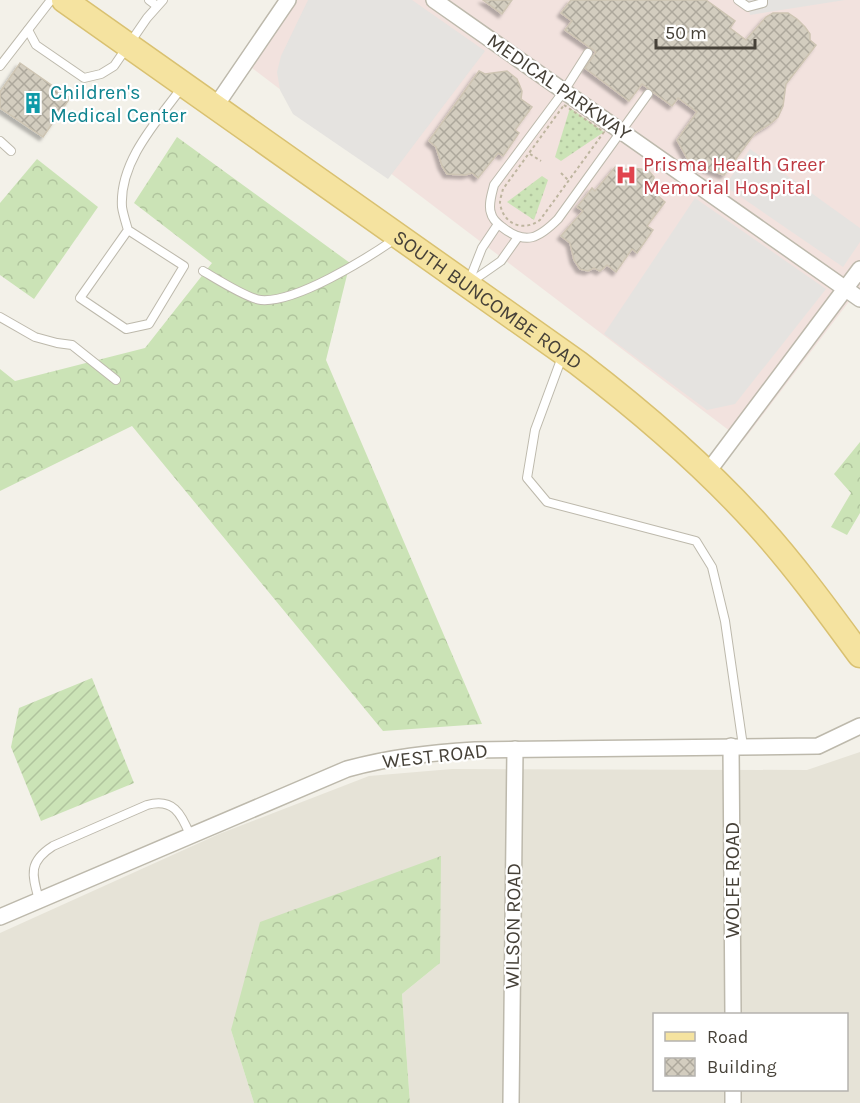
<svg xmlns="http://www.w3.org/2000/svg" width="860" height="1103" font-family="Karla,sans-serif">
  <defs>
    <pattern id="grass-dots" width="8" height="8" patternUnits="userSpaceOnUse" patternTransform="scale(1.5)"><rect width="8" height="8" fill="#cbe3b6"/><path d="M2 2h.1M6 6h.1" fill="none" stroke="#b0c49d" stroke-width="1.8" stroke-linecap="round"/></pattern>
    <pattern id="forest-crowns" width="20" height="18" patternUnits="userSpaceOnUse" patternTransform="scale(1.5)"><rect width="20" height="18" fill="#cbe3b6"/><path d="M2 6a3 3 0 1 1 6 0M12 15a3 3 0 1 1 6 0" fill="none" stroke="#b0c49d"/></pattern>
    <pattern id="garden-furrows" width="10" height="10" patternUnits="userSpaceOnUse" patternTransform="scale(1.5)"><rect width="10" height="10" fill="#cbe3b6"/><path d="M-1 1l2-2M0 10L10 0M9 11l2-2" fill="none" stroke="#b0c49d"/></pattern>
    <pattern id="building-cross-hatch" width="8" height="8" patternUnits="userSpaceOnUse" patternTransform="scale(1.5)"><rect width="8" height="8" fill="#d3cdbf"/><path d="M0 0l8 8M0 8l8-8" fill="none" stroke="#ada89c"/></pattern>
    <filter id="shadow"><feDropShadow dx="-3.5" dy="3.5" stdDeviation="1.5" flood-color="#0004"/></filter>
  </defs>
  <rect width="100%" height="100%" fill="#f3f1e9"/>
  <path fill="#e6e3d7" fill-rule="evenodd" d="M860,752V1103H410L402,994L440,963L231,1030L254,1103H0V933L219,834L369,776L452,769L807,770ZM654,1014H846V1090H654Z"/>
  <polygon fill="#f2e2de" points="290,0 860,0 860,287 743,441 244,62"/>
  <g fill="url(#grass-dots)">
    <polygon points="570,108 604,132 561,161 555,157"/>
    <polygon points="542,176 548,180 534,220 507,202"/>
  </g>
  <g fill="url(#forest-crowns)">
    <polygon points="177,137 350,263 326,360 482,724 383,731 132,426 0,491 0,369 15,381 145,348 212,263 134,203"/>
    <polygon points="37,159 98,207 34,299 0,275 0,203"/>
    <polygon points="860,442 860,513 847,535 831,527 851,493 834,474"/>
    <polygon points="441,856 440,963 402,994 410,1103 254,1103 231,1030 260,922"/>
  </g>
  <polygon fill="url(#garden-furrows)" points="92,678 134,783 41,821 11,747 19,708"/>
  <g fill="#e5e3e0">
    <polygon points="308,0 412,0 485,51 388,179 293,114 280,90 277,72 281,56"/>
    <polygon points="747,0 845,0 750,15"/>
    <polygon points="750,149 860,228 860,242 843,267 725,186"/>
    <polygon points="695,198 826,289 735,404 707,410 604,334"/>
  </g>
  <g fill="url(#building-cross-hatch)" stroke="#cec5b3" stroke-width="1.5" filter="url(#shadow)">
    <polygon points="483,0 512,0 502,14"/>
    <polygon points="571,0 706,0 735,21 730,28 746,40 766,17 773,13 788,13 797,19 805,27 810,34 810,40 816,45 786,84 783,106 778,117 770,124 755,133 724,175 701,167 692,162 687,158 677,140 697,112 678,98 672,106 642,84 629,101 585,68 596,52 565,30 572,21 561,13"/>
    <polygon points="20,63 70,98 43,137 0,108 0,92"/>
    <polygon points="479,71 485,74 507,71 517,79 522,91 521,99 532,107 515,130 519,133 503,156 498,153 478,178 472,173 465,175 447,174 442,166 436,147 429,141"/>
    <polygon points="616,166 620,170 632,168 648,170 654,177 653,184 658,189 655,193 665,202 647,226 653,230 637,253 632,249 616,272 607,265 600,271 594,268 588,271 580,269 574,260 570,243 561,236 583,211 577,207 587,195 592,188 595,191"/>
  </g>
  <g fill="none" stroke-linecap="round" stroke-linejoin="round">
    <defs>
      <g id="lane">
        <polyline points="149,0 157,6"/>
        <polyline points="738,0 748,7 763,3 763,0"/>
        <polyline points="28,30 36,45 84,78 101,74 114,66 147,18 163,0"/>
        <path d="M588,53L564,91L494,185C492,193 488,205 491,213C492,218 498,224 502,227C526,246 539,238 558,219L648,94"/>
        <polyline points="0,66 51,0"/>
        <polyline points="0,141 11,151"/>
        <path d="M128,230L184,266L149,324L126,329L80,298L128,230C126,223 123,214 122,207C119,161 158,120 183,86"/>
        <path d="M203,271C215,278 248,299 261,300C296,303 366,259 395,239"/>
        <polyline points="469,281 482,248 498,224"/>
        <polyline points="471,282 501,261 518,237"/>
        <polyline points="0,317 35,337 57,343 72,345 116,380"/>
        <polyline points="562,357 535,430 527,478 547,502 696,541 712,567 725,621 743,746"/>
        <path d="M39,900C32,874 28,862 53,846L147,805C173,798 181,813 190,835"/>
      </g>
      <g id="street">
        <polyline points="434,0 860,299"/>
        <polyline points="215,107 288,0"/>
        <polyline points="707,473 860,269"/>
        <polyline points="731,746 733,1014"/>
        <path d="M0,917L347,769C391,757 429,753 475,750L818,746L860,726"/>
        <polyline points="733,1090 733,1103"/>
        <polyline points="511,1103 515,749"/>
      </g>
      <g id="primary">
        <path id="s1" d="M64,0L578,363C642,412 704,465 758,525C795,566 827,610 860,655"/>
      </g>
    </defs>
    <use href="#lane" stroke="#bdb9ac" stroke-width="10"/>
    <use href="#street" stroke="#bdb9ac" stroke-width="18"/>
    <use href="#primary" stroke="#d9c171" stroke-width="27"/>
    <g stroke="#beb59f" stroke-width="2" stroke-dasharray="3 3" stroke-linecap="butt">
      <path d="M564,105L604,132L540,220C524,232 503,225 500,203C500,199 502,193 503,189Z"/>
      <polyline points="530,154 541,161"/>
      <polyline points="561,173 568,180"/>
    </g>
    <use href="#lane" stroke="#fff" stroke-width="8"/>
    <use href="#street" stroke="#fff" stroke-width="15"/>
    <use href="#primary" stroke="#f5e3a0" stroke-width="24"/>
  </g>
  <defs>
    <symbol id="building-bare" viewBox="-9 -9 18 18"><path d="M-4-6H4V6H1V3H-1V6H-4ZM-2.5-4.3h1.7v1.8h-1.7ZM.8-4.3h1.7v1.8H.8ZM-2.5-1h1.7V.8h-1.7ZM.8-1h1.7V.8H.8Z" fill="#0f9aa8" stroke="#fff" stroke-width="2.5" paint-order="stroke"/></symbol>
    <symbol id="hospital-bare" viewBox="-9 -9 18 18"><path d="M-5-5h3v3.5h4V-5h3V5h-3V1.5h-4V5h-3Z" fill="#e0444e" stroke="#fff" stroke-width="2.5" paint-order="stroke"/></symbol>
  </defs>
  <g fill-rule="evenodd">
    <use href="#building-bare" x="18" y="88" width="30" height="30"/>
    <use href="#hospital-bare" x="611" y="160" width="30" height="30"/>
  </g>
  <g text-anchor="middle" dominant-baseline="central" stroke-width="4.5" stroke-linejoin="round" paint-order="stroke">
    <g font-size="20" fill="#464138" stroke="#fff">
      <text transform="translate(559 87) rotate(35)">MEDICAL PARKWAY</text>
      <text stroke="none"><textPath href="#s1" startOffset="519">SOUTH BUNCOMBE ROAD</textPath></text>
      <text transform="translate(435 756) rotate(-6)">WEST ROAD</text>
      <text transform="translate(732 880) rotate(-90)">WOLFE ROAD</text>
      <text transform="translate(513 926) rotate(-89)">WILSON ROAD</text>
    </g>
    <g font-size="20" fill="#0d838f" stroke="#fff" text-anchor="start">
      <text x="50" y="92">Children's<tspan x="50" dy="23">Medical Center</tspan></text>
    </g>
    <g font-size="20" fill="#be3a42" stroke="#fff" text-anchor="start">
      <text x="643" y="164">Prisma Health Greer<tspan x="643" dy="23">Memorial Hospital</tspan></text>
    </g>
  </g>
  <rect x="653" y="1013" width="195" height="78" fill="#ffffff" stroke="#b5b3af" stroke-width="1.5"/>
  <rect x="665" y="1032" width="30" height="9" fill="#f5e3a0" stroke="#b5b3af" stroke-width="1.5"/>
  <text x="707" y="1043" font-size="18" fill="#464138">Road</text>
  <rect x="665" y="1058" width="30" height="18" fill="url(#building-cross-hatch)" stroke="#b5b3af" stroke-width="1.5"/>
  <text x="707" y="1073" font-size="18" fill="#464138">Building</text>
  <path d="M656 39v9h99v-9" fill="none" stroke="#464138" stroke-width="3"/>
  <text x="665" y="39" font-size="18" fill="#464138" stroke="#ffffff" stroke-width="4.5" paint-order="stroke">50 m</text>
</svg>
